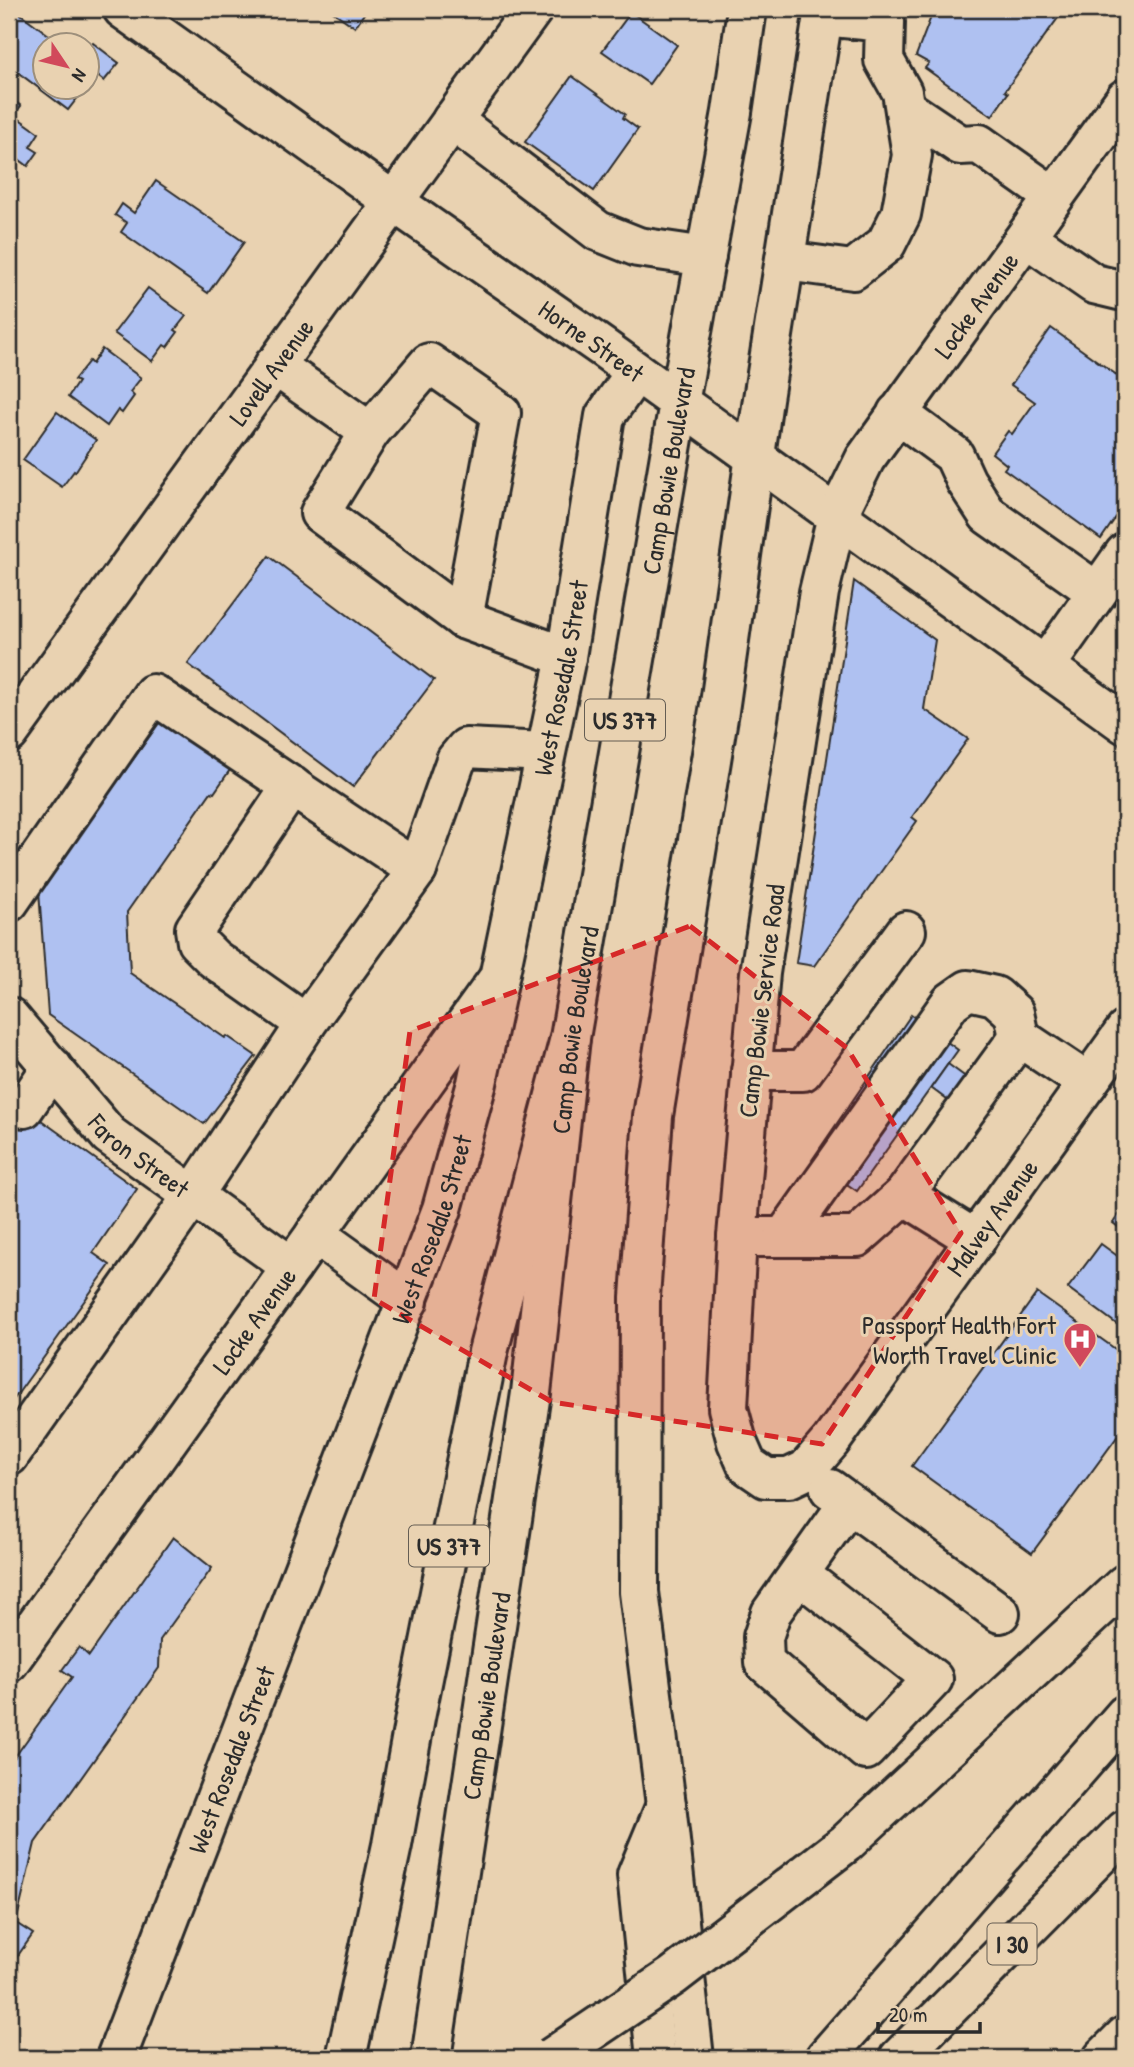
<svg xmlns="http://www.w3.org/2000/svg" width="1134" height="2067" font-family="'Patrick Hand',sans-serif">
  <rect width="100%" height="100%" fill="#e9d2b1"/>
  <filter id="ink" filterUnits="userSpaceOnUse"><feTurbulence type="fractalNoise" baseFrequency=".0143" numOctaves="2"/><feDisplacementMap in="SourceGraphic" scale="14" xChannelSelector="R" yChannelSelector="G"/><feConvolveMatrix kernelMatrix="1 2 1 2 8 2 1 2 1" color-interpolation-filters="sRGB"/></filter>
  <g filter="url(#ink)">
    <g fill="#afc1f1" stroke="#2b2b2b" stroke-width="2">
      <polygon points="9,9 14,9 61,44 46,46 46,88 85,88 68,110 12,68 9,72"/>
      <polygon points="329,9 367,9 355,27"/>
      <polygon points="934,9 1059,9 1063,11 1005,91 1008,93 992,116 925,68 929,63 916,56"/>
      <polygon points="631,12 677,45 649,84 602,51"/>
      <polygon points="93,43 119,63 104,81 95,74 88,84 88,49"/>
      <polygon points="572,76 625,114 623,118 638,129 594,191 525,142"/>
      <polygon points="9,97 21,106 14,115 39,133 30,147 38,152 28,166 9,152"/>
      <polygon points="156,181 244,242 208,293 121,232 127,223 115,215 122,204 134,213"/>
      <polygon points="148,288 186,316 175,330 178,332 167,347 164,345 152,361 114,333"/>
      <polygon points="1051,328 1121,378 1125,372 1125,504 1101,539 1004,469 1007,465 992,453 1008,431 1012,434 1035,402 1011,385"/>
      <polygon points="102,349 141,378 130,392 134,396 122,413 118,410 107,426 68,397 78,382 74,380 89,361 92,364"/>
      <polygon points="57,412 96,440 75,472 74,471 62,487 23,460"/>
      <polygon points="269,556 434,680 353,787 188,664"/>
      <polygon points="854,581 935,640 924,709 968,739 912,817 917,821 814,966 796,963"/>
      <polygon points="162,719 234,764 214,793 211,792 127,912 130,973 225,1038 227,1036 256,1056 204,1124 48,1015 39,891"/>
      <polygon points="911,1015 958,1050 857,1191 812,1160"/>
      <polygon points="948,1064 975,1084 958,1108 931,1088"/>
      <polygon points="9,1097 137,1189 93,1253 110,1265 9,1406"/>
      <polygon points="1125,1206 1125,1232 1113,1223"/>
      <polygon points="1101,1244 1123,1260 1120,1263 1125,1267 1125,1323 1122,1328 1068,1288"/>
      <polygon points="1037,1293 1125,1356 1125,1437 1120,1433 1032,1553 912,1466"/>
      <polygon points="173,1537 212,1568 160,1640 159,1668 35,1843 16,1923 33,1934 9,1968 9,1765 72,1677 62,1670 79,1647 89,1656"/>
    </g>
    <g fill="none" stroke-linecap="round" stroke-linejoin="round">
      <defs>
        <g id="minor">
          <path id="s1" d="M123,9L394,202L602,347L1125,724"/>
          <path id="s2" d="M1125,99L865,459L837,516L819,592L760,973L737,1237L728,1408L737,1442L747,1465L766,1478H789L806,1470L831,1441L1125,1031"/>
          <polyline points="905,108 960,145 979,144 1054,197"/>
          <polyline points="452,120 598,231 638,247 706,257"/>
          <polyline points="1026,237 1094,284 1119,290 1125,286"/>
          <polyline points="785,261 853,270 886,244 901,214 912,155 902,92 884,60 885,22 823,16"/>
          <polyline points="274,365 370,432 429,363 501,413 463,619 566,657"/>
          <polyline points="897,413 954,455 966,481 988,515 1097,592"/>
          <polyline points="370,432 320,513 463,619"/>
          <polyline points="1046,665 1125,553"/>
          <path id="s3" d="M9,733L533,9"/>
          <polyline points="292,786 195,929 197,942 214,959 306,1024"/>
          <polyline points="9,902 153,694 417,870 456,760 466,748 545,752"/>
          <path id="s4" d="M9,1017L109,1135L292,1267"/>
          <polyline points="751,1071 803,1071 906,931"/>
          <polyline points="24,1108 52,1067"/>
          <polyline points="904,1195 976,1240"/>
          <polyline points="315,1234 408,1301"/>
          <polyline points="737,1237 857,1237 904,1195 1019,1037 1088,1083"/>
          <polyline points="784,1237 951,1002 968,990 995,996 1014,1013 1019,1037"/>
          <polyline points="9,1456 192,1197 306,1024 417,870"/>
          <polyline points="830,1489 1000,1613"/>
          <polyline points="799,1574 933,1679 866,1750 764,1662 763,1637 771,1613 848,1504"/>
          <path id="s5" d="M9,1662L498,979"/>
        </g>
        <g id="major">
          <polyline points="846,1843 1125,1584"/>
          <path id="s6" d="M116,2058L442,1209L477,1083L566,657L605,416L636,372"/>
          <path id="s7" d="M431,2058L531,1393L570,1038L679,403L732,112L747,9"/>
          <polyline points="694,2058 666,1805 639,1592 640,1297 653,1116 719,711 763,399 824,9"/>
        </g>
        <g id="highway">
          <polyline points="346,2058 392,1845 415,1718 488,1352 570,1038"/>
          <polyline points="656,2058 637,1875 666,1805"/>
          <polyline points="825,2058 1125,1715"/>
          <polyline points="899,2058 1125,1830"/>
          <polyline points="1103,2058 1125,2036"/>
        </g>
      </defs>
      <use href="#minor" stroke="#2b2b2b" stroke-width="44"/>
      <use href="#major" stroke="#2b2b2b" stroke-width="44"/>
      <use href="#highway" stroke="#2b2b2b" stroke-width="44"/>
      <use href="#minor" stroke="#e9d2b1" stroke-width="38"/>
      <use href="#major" stroke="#e9d2b1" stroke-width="38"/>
      <use href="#highway" stroke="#e9d2b1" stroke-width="38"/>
      <defs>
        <polyline id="major-bridge" points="551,2058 673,1976 846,1843"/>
      </defs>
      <use href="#major-bridge" stroke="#2b2b2b" stroke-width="44" stroke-linecap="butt"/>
      <use href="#major-bridge" stroke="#e9d2b1" stroke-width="38"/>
    </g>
  </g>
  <path fill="#d62828" fill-opacity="0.2" stroke="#d62828" stroke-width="5" stroke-dasharray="14 9" stroke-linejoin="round" d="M690,926L847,1048L961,1233L822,1444L552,1402L374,1299L410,1031Z"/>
  <defs>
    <symbol id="hospital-pin" viewBox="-11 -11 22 30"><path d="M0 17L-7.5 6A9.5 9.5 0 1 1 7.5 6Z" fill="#d1495b" stroke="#e9d2b1"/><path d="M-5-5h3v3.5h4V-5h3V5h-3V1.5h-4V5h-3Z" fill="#fff"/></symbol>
  </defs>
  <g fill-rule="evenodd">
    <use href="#hospital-pin" x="1061" y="1320" width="38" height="52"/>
  </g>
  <g text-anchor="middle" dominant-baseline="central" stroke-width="6" stroke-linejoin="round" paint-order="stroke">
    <g fill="#e9d2b1" stroke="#645d53" stroke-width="2">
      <rect x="585" y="699.5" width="80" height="41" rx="5"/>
      <rect x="409" y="1525.5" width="80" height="41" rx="5"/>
      <rect x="987.5" y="1923.5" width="49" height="41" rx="5"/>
    </g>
    <g font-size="24" font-weight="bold" fill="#2b2b2b">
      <text x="625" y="720">US 377</text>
      <text x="449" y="1546">US 377</text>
      <text x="1012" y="1944">I 30</text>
    </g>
    <g font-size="26" fill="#2b2b2b" stroke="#e9d2b1">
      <text transform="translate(976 305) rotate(-54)">Locke Avenue</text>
      <text stroke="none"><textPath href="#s1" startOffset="574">Horne Street</textPath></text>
      <text stroke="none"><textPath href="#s3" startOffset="446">Lovell Avenue</textPath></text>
      <text stroke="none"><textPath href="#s7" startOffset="1605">Camp Bowie Boulevard</textPath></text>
      <text stroke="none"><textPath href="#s6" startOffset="1454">West Rosedale Street</textPath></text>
      <text transform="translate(761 1001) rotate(-83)">Camp Bowie Service Road</text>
      <text stroke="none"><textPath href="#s7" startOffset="1038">Camp Bowie Boulevard</textPath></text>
      <text stroke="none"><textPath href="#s4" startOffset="191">Faron Street</textPath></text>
      <text stroke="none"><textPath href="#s2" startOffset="1846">Malvey Avenue</textPath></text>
      <text stroke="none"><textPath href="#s6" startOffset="887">West Rosedale Street</textPath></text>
      <text stroke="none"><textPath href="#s5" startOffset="420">Locke Avenue</textPath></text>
      <text stroke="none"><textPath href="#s7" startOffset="366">Camp Bowie Boulevard</textPath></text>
      <text stroke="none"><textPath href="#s6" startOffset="320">West Rosedale Street</textPath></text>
    </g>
    <g font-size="26" fill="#2b2b2b" stroke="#e9d2b1" text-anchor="end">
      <text x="1056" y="1324">Passport Health Fort<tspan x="1056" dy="30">Worth Travel Clinic</tspan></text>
    </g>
  </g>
  <rect width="1134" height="2067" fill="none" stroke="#e9d2b1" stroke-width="35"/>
  <rect x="18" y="18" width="1099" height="2032" fill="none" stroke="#2b2b2b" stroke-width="2.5" filter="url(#ink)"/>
  <g transform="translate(66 66) rotate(125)"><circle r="33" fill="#e9d2b1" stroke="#9d8f7b" stroke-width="2"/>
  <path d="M0-5L12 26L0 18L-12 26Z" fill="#d1495b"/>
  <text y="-10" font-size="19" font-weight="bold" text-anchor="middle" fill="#2b2b2b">N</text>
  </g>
  <path d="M878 2022v10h102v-10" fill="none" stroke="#2b2b2b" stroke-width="3.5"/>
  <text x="889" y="2022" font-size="21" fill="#2b2b2b" stroke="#e9d2b1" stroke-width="5" paint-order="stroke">20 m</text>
</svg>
